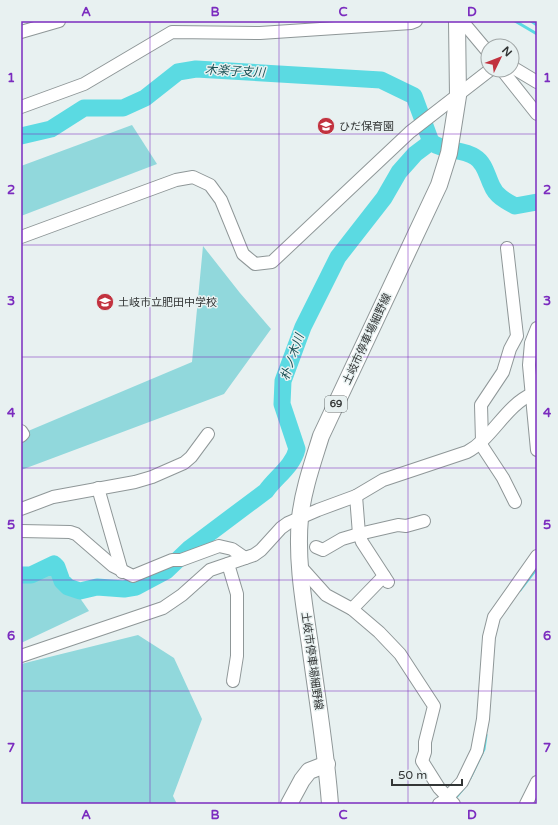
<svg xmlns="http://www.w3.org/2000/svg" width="558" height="825" font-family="'Varela Round','Noto Sans JP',sans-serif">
  <rect width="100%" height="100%" fill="#e8f1f1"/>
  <g fill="#91d8dc">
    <polygon points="132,125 157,164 21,216 21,166"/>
    <polygon points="203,246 240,293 271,329 224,394 21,470 21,434 192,362"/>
    <polygon points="52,558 89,611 21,643 21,575"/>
    <polygon points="138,635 174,658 202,719 173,796 177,804 21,804 21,664"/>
  </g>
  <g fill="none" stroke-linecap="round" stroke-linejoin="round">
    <g stroke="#5bdae2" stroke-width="3">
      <polyline points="515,21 537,34"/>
      <polyline points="531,21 537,25"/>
      <polyline points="520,590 537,568"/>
      <polyline points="470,778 484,749 486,735"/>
      <polyline points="457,796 466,785"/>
    </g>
    <g stroke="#5bdae2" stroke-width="17">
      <polyline points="21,136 51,129 84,108 123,108 145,98 178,72 196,69 381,80 414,96 431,142"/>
      <path d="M21,575H31L54,564L57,567L62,581L68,587L80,591L97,587L124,589L136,587L166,571L190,548L266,491C276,477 293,466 297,449L282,404L283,381L303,327L338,257L384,198L399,172L415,154L431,142C444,152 462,148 475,157C485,163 487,176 492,186C496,196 506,201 515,206L537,202"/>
    </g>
    <defs>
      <g id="minor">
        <polyline points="462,21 488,52"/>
        <polyline points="21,32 59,21"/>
        <polyline points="512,67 537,82"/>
        <polyline points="502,70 537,114"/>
        <polyline points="21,107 84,84 172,32 260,33 411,23 416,21"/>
        <polyline points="21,237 176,180 193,177 210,185 221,200 243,254 255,264 272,262 410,132 490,70"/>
        <polyline points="537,328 531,343 529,365 537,450"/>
        <polyline points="21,431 23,434 21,436"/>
        <polyline points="482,441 481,405 503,372 510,349 517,336 507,248"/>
        <polyline points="480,443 503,478 515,502"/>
        <polyline points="98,488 122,572"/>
        <polyline points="356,496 359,534 362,542 388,582"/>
        <polyline points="21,509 53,497 135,482 152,477 184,463 191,457 208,434"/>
        <polyline points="21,531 70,532 76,534 113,566 133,576 172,560 181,560 219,546 232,549 245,558"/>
        <polyline points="316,547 323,550 342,539 359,534 398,525 406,526 424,521"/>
        <polyline points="228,564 237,594 237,656 233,681"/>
        <polyline points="300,566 326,595 352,609 379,632 400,654 434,706 425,742 425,752 422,761 439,788 454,804"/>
        <polyline points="352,609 384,576"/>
        <path d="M21,656L163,608L182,595L210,570L254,555L261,550L281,528L288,523L318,510L356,496L383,480L467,452C493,438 505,406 532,394"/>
        <polyline points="439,804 444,801 462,782 477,751 483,719 489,637 494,617 537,556"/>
        <polyline points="526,804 537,782"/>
      </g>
      <g id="major">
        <polyline points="289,804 302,780 309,771 327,764"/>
        <path d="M330,804C326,751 317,698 310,645C304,604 296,560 300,518C303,490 313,462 321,436L439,185L449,153L458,96L457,21"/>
      </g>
    </defs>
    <use href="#minor" stroke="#8f9798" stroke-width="14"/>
    <use href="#major" stroke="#8f9798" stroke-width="18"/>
    <use href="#minor" stroke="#fff" stroke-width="12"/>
    <use href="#major" stroke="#fff" stroke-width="16"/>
  </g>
  <path fill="none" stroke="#7b2cbf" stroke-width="1" stroke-opacity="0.55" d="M150,21V804M279,21V804M408,21V804M21,134H537M21,245H537M21,357H537M21,468H537M21,580H537M21,691H537"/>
  <defs>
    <symbol id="school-disc" viewBox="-11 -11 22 22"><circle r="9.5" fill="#c2323f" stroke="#e8f1f1"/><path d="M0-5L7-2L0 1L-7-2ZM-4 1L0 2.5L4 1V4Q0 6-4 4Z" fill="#fff"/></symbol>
  </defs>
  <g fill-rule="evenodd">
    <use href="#school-disc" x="316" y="116" width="20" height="20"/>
    <use href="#school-disc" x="95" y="292" width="20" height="20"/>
  </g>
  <g text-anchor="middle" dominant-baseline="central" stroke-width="3" stroke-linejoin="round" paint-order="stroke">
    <rect fill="#e8f1f1" stroke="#696e6e" stroke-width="1" x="325" y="396" width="22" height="16" rx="3"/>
    <g font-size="10" font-weight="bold" fill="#333636">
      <text x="336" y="404">69</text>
    </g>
    <g font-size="11" fill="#333636" stroke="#e8f1f1" text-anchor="start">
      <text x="339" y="126">ひだ保育園</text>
      <text x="118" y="302">土岐市立肥田中学校</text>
    </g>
    <g font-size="11" fill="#333636" stroke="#e8f1f1">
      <text transform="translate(367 339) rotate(-65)">土岐市停車場細野線</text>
      <text transform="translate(312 661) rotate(82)">土岐市停車場細野線</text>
    </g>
    <g font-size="12" font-style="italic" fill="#1a5155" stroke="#e8f1f1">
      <text transform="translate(235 71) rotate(3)">木楽子支川</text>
      <text transform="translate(292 357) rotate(-71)">朴ノ木川</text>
    </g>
  </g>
  <rect width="558" height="825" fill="none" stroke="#e8f1f1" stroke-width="44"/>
  <g transform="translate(500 58) rotate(47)"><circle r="19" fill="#e8f1f1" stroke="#a0a6a6"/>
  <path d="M0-3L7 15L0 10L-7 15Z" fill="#c2323f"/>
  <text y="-6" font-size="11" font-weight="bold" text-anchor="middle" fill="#333636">N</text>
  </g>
  <path d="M392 779v6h70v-6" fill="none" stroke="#333636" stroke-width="2"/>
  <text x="398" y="779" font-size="12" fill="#333636" stroke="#e8f1f1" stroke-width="3" paint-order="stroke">50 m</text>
  <rect x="22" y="22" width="514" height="781" fill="none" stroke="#7b2cbf" stroke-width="1.5"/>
  <g font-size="13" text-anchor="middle" font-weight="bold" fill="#7b2cbf">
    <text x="86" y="16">A</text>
    <text x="215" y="16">B</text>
    <text x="343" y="16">C</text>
    <text x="472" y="16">D</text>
    <text x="11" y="82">1</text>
    <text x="547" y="82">1</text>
    <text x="11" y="194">2</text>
    <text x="547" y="194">2</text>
    <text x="11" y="305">3</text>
    <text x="547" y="305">3</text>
    <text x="11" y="417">4</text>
    <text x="547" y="417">4</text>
    <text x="11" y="529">5</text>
    <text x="547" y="529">5</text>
    <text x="11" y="640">6</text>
    <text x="547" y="640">6</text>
    <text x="11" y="752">7</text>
    <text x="547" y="752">7</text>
    <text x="86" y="819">A</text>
    <text x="215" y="819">B</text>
    <text x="343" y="819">C</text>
    <text x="472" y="819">D</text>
  </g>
</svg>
